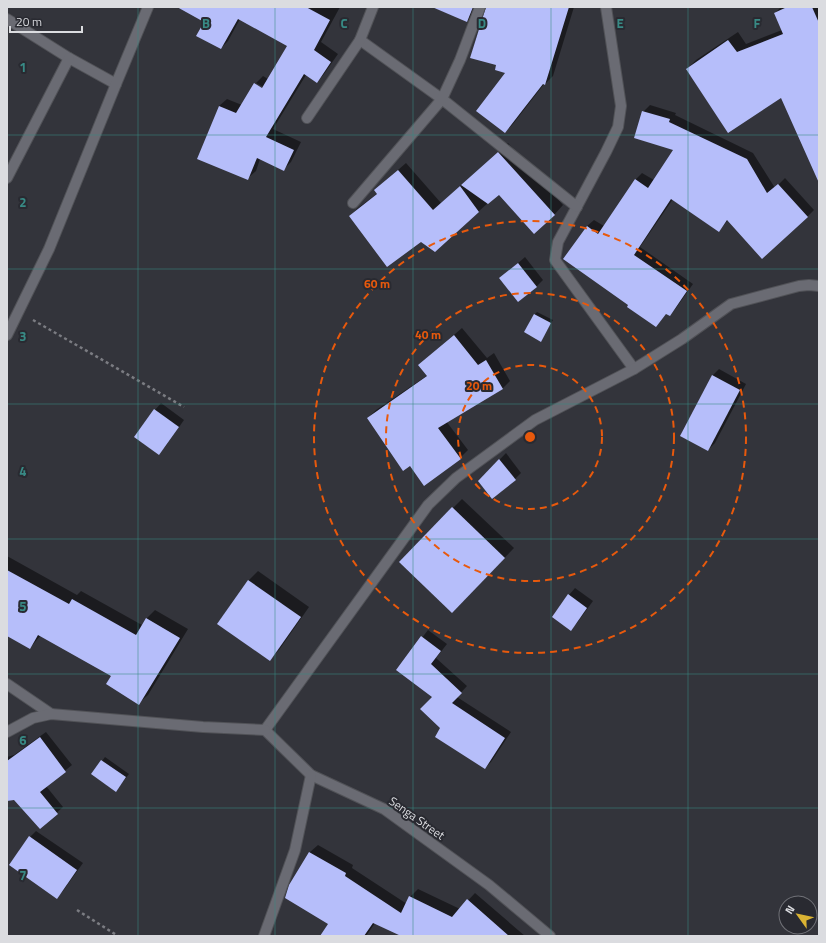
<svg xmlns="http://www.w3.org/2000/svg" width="826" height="943" font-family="'Titillium Web',sans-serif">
  <rect width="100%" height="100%" fill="#33343b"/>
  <g fill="#0007">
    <polygon points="187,7 340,7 321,42 338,54 324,74 317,82 306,75 273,129 301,142 291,162 283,170 260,159 256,171 248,178 219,106 227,99 242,105 256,83 256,85 266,91 267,89 256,83 263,76 268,79 289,46 240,19 228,41 221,48 205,21"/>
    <polygon points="432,7 478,7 475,13 467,21"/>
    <polygon points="487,7 574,7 553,76 545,84 544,84 513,124 505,132 507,73 497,64 471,57 476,39 487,9"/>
    <polygon points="781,7 819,7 819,181 782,96 687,69 696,60 738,32 746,44 782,30 775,13"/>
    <polygon points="650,105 676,113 675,115 753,153 775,188 785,178 814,210 807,217 728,220 719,231 673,199 640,247 693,284 676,308 670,315 667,313 656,326 629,305 587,226 594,220 604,226 636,179 642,173 654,180 675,149 643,112"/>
    <polygon points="508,143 563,205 554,215 499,193 435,251 421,240 350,216 358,208 378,193 383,183 406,163 441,203"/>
    <polygon points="525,257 543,280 536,287 501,278"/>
    <polygon points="537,312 553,320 541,340 534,315"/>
    <polygon points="462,328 487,358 494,353 510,381 503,388 446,421 468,450 460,458 410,465 368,418 376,410 428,375 427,358"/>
    <polygon points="719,369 746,384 715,443 708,450 712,376"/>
    <polygon points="161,403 184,420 165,447 159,453 155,410"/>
    <polygon points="506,453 521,473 515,479 479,481"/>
    <polygon points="462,499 514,548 462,602 453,508"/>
    <polygon points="7,556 77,595 81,591 142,625 147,618 155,610 188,629 148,695 139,703 112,675 41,635 30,648 7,635"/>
    <polygon points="258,571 309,607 279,650 270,659 219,624 249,580"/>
    <polygon points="575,588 593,601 577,623 571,629 569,595"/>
    <polygon points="428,630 447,644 436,658 467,686 457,697 511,732 491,762 485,768 441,728 433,697 397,670"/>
    <polygon points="46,732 72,765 46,786 63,807 40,828 15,799 7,800 7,757 14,755"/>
    <polygon points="105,757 129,774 118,788 92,774"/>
    <polygon points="36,831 83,863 63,891 57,897 30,837"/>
    <polygon points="318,845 353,865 352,868 407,904 410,897 418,889 460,909 475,893 525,936 403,936 375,923 366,936 330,936 330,923 290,886 310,852"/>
  </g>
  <g fill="#b6befa">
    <polygon points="177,7 306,7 330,20 314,50 331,62 317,83 304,74 266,137 294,150 284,171 257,158 248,180 197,159 219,106 236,113 254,83 262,88 287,46 238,19 221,49 196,36 204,22"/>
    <polygon points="432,7 473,7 467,22"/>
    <polygon points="486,7 569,7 545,85 543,84 525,107 522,106 525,107 505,133 476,111 505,73 495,70 496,65 470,58"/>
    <polygon points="787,7 812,7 819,23 819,183 781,98 728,133 686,69 728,40 737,52 783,34 774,13"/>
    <polygon points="642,111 670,119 669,122 747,159 767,193 778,184 808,217 762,259 727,220 719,232 671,199 634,255 687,291 670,316 666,314 656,327 627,307 628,305 563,259 587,226 598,234 635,179 648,188 673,150 634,138"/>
    <polygon points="498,152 555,215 534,234 499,195 488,204 461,185"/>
    <polygon points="398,170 433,210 460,186 479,212 435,252 421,242 387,267 349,216 377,194 374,190"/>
    <polygon points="518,263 537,287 518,302 499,278"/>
    <polygon points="534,314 551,323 541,342 524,332"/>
    <polygon points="454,335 478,365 486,360 503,389 438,428 461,459 424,486 410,466 403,471 367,418 427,376 418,365"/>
    <polygon points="712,375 740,390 708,451 680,436"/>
    <polygon points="154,409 179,427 159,455 134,437"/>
    <polygon points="499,459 516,480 492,499 478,481"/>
    <polygon points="452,507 505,558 452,613 399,562"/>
    <polygon points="7,570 69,604 72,599 136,635 146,618 180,638 139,705 106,684 111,676 38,635 30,649 7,636"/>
    <polygon points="248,580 301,617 270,661 217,624"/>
    <polygon points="568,594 587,608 571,631 552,617"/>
    <polygon points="421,636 441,651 431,664 462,693 452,703 505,738 485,769 435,737 440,728 420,709 432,697 396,670"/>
    <polygon points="40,737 66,772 40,792 58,814 40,829 14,800 7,801 7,761"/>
    <polygon points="101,760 126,777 116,792 91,774"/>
    <polygon points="29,836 77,870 57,899 9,865"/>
    <polygon points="309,852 346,873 345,876 401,913 409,896 452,917 467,899 509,936 401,936 373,923 364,936 320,936 328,924 285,898 289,885"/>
  </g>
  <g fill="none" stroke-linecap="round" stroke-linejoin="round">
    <defs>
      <g id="service">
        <polyline points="7,19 69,58 116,84"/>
        <polyline points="7,178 69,58"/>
      </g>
      <g id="minor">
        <polyline points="606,7 621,106 618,127 606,152 558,242 555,260 634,369"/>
        <polyline points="360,40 442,99 577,207"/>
        <polyline points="307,118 360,40 373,7"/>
        <polyline points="353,203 442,99 460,60 480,7"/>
        <polyline points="7,335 49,249 116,84 148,7"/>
        <polyline points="7,684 51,714"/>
        <polyline points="265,730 428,505 456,478 535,420 634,369 682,339 731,304 799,286 809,285 819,286"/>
        <polyline points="265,730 311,775 384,809 489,885 550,936"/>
        <polyline points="7,732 33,718 51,714 203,727 265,730"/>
        <polyline points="264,936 295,850 311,775"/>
      </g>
    </defs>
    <use href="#service" stroke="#515257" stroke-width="12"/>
    <use href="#minor" stroke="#515257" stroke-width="12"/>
    <g stroke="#7b7c82" stroke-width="2.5" stroke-dasharray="3 3" stroke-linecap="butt">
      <polyline points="33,320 184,407"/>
      <polyline points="77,910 118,936"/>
    </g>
    <use href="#service" stroke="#6a6b73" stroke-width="10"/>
    <use href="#minor" stroke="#6a6b73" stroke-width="10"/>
  </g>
  <path fill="none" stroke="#388a85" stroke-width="1" stroke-opacity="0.55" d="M138,7V936M275,7V936M413,7V936M551,7V936M688,7V936M7,135H819M7,269H819M7,404H819M7,539H819M7,674H819M7,808H819"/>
  <g fill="none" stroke="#e8590c" stroke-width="2" stroke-dasharray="7 5">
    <circle cx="530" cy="437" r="72"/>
    <circle cx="530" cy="437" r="144"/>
    <circle cx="530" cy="437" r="216"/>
  </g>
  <g text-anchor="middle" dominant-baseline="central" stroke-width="4" stroke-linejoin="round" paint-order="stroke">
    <g font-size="12" fill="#dbdce0" stroke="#292a31">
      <text transform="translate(417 818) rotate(35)">Senga Street</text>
    </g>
  </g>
  <g font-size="13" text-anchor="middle" font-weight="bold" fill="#388a85" stroke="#292a31" stroke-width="4" stroke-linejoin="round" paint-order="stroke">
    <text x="206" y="28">B</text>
    <text x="344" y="28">C</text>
    <text x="482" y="28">D</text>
    <text x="620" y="28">E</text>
    <text x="757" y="28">F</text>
    <text x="23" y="72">1</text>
    <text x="23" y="207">2</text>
    <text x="23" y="341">3</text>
    <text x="23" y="476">4</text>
    <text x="23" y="611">5</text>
    <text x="23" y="745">6</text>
    <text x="23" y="880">7</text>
  </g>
  <circle cx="530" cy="437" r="6" fill="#e8590c" stroke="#292a31" stroke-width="2"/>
  <g font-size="12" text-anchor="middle" font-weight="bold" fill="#e8590c" stroke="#292a31" stroke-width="4" stroke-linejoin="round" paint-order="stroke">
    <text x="377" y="288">60 m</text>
    <text x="428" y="339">40 m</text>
    <text x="479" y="390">20 m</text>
  </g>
  <rect width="826" height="943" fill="none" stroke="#dbdce0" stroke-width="16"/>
  <g transform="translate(798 915) rotate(303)"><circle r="19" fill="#292a31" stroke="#707177"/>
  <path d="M0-3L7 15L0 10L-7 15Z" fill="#dab333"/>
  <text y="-6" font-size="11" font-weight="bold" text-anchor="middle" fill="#dbdce0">N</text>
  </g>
  <path d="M10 26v6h72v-6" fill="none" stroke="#dbdce0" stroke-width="2"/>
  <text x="16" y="26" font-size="12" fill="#dbdce0" stroke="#292a31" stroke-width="3" paint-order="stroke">20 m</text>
</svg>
